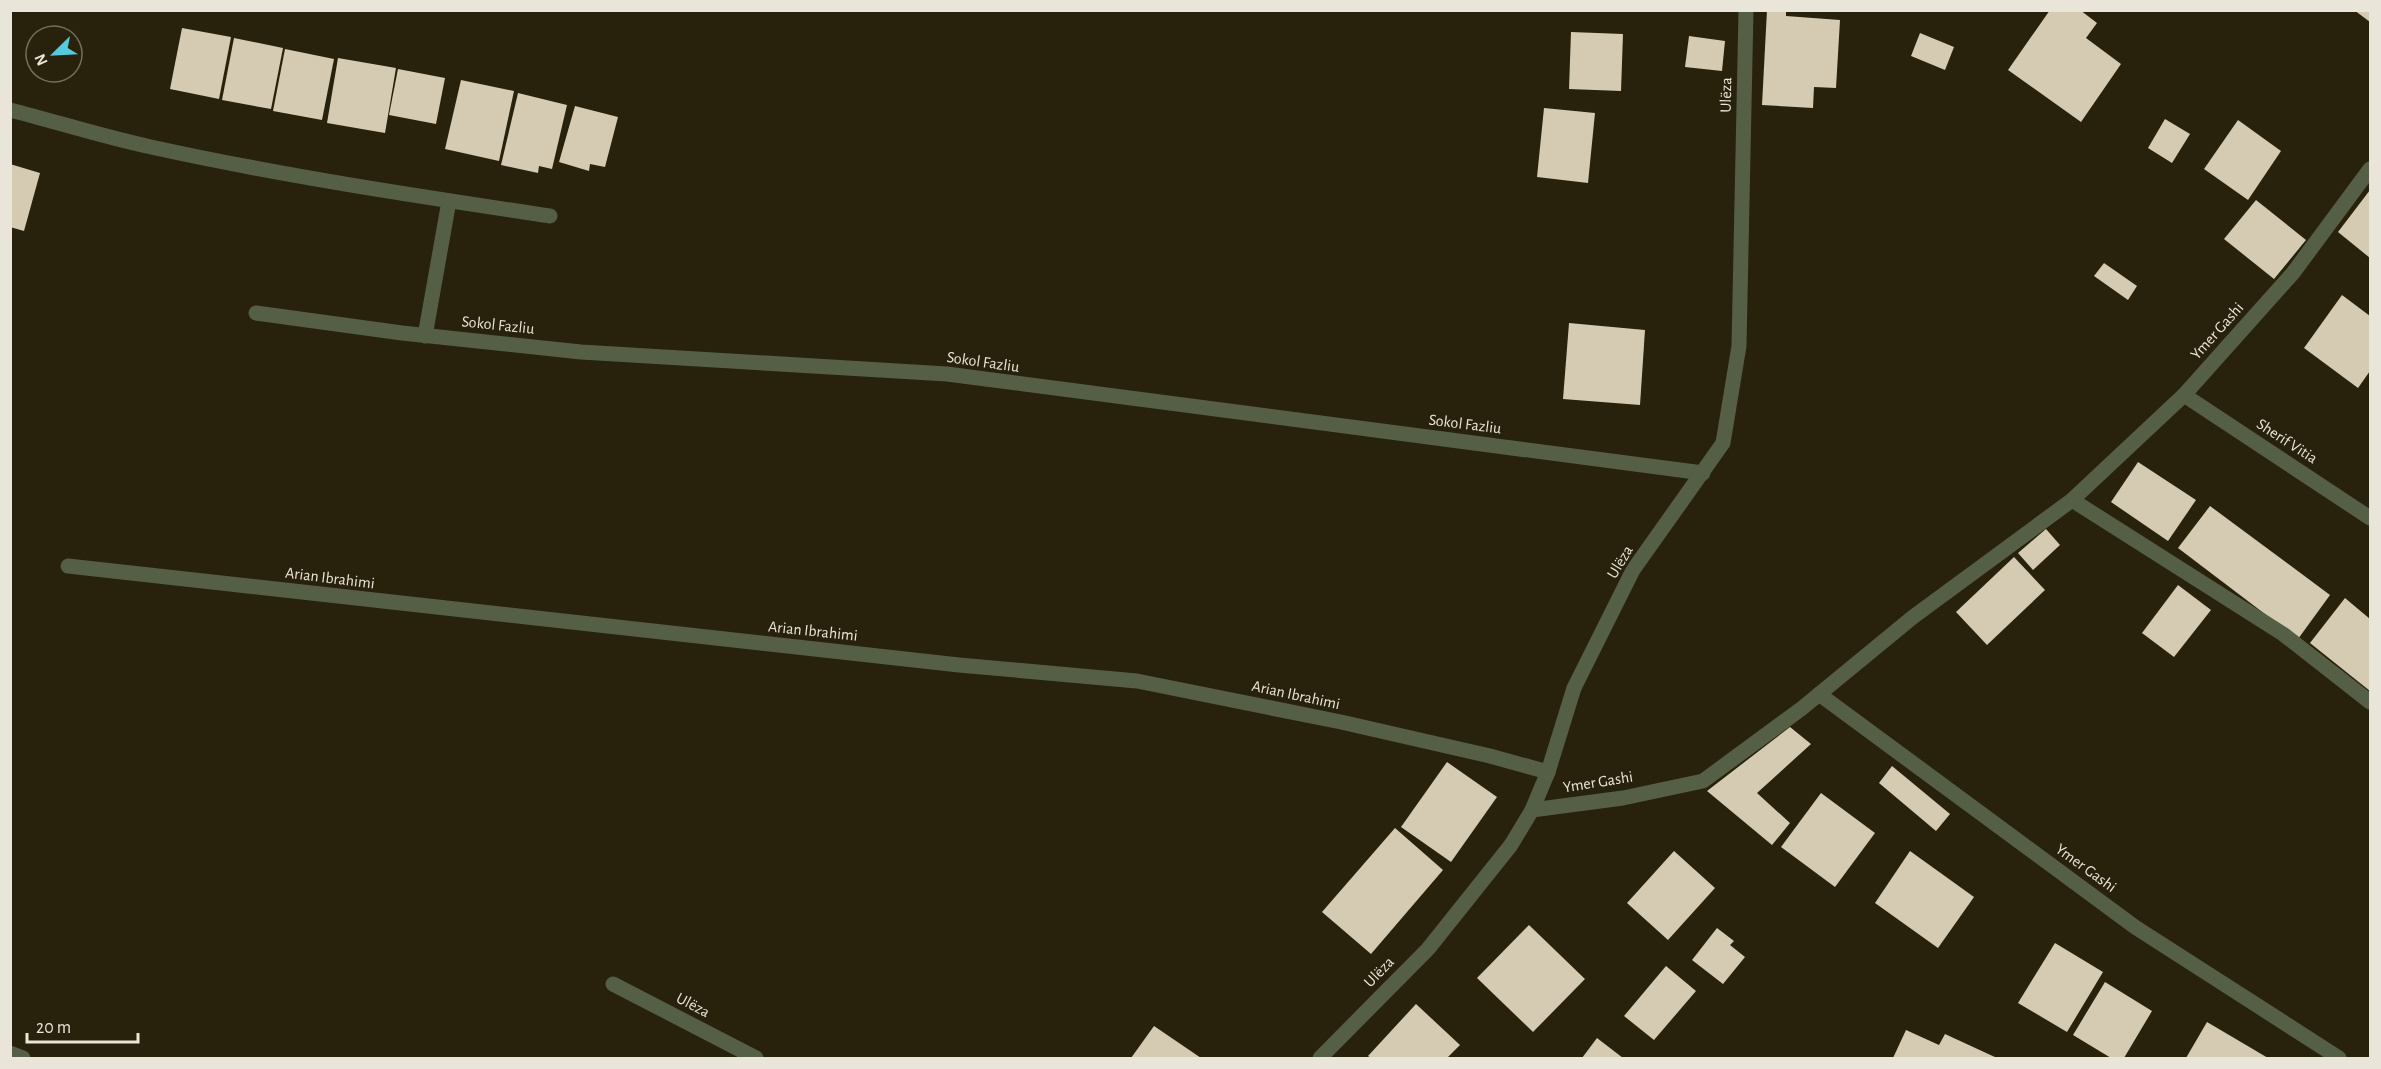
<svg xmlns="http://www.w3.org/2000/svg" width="2381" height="1069" font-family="'Alegreya Sans',sans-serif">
  <rect width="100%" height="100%" fill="#28210c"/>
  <g fill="#d4cbb2">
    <polygon points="1767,10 1786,10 1786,16 1840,20 1836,88 1814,87 1813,108 1762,105"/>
    <polygon points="2050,10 2080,10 2097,23 2086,38 2121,64 2081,122 2008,70"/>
    <polygon points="2354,10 2370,10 2370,22"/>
    <polygon points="182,28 231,37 219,99 170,89"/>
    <polygon points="1571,32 1623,34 1621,91 1569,89"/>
    <polygon points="1920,33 1954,47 1945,70 1911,56"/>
    <polygon points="1689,36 1725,41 1722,71 1685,67"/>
    <polygon points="234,38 283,48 271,109 222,100"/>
    <polygon points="285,49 334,59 322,120 273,111"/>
    <polygon points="338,58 396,68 385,133 327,123"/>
    <polygon points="398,69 445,78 436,124 389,115"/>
    <polygon points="461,80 514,91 499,161 445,149"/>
    <polygon points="518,93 567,105 552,169 539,166 538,173 501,165"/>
    <polygon points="575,106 618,117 605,167 590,164 589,171 559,162"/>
    <polygon points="1544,108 1595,113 1588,183 1537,177"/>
    <polygon points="2165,119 2190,134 2172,163 2148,148"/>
    <polygon points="2238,120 2281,151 2248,200 2204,169"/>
    <polygon points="10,164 40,173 24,231 10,227"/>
    <polygon points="2370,190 2370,258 2338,232"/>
    <polygon points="2256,200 2306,240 2274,279 2224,239"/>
    <polygon points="2104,263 2137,286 2128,300 2094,276"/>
    <polygon points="2342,295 2370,316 2370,371 2358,388 2304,348"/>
    <polygon points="1569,323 1645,330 1640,405 1563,399"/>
    <polygon points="2138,462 2196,500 2168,541 2111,502"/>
    <polygon points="2210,506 2330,595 2298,639 2178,548"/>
    <polygon points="2046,529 2060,545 2033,570 2018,553"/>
    <polygon points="2014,557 2045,590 1987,645 1956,612"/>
    <polygon points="2178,585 2211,610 2174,657 2142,633"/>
    <polygon points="2345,598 2370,619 2370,691 2310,643"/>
    <polygon points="1790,727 1811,744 1757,793 1790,823 1772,845 1707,791"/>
    <polygon points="1447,762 1497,797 1451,862 1401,827"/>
    <polygon points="1892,766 1950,814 1936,831 1879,783"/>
    <polygon points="1821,793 1875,833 1835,887 1781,847"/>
    <polygon points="1395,828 1443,870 1371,954 1322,912"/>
    <polygon points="1674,851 1715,888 1668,940 1627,903"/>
    <polygon points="1910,851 1974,897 1938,948 1875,903"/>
    <polygon points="1529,925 1585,979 1533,1032 1477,978"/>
    <polygon points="1717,928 1734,941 1730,945 1745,957 1723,984 1692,960"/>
    <polygon points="2055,943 2103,972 2067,1032 2018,1003"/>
    <polygon points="1666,966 1696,991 1654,1040 1624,1016"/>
    <polygon points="2105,982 2152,1011 2124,1058 2111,1058 2073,1035"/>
    <polygon points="1416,1004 1460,1045 1447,1058 1371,1058 1368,1056"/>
    <polygon points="2207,1022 2268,1058 2186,1058"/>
    <polygon points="1154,1026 1201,1058 1131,1058"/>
    <polygon points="1906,1030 1939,1045 1945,1034 1997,1058 1893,1058"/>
    <polygon points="1597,1038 1623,1058 1582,1058"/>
  </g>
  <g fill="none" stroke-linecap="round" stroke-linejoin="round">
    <g stroke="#545f46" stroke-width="15">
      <path d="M10,110C57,122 104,137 151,147C283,176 417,196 550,216"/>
      <polyline points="256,313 402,333 581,352 947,374 1703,473"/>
      <polyline points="425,336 449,201"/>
      <polyline points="2184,395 2370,518"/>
      <polyline points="2072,500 2283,634 2370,702"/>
      <polyline points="68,566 959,665 1137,681 1341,722 1490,756 1548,772"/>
      <polyline points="1819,694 2135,927 2339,1058"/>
      <polyline points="1532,810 1623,798 1703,781 1801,709 1913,617 2072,500 2184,395 2293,273 2370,169"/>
      <polyline points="613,984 756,1058"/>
      <polyline points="10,1053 23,1058"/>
      <polyline points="1320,1058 1428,949 1511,845 1532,810 1548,772 1574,688 1633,570 1723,443 1739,346 1746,10"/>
    </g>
  </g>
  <g text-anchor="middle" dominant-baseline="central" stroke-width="6" stroke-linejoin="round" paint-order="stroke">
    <g font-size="16" fill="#e9e5d8" stroke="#28210c">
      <text transform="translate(1726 95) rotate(-89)">Ulëza</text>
      <text transform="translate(498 325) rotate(6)">Sokol Fazliu</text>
      <text transform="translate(2217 331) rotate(-48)">Ymer Gashi</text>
      <text transform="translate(983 362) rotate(8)">Sokol Fazliu</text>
      <text transform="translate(1465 424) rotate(7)">Sokol Fazliu</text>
      <text transform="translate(2287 441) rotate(33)">Sherif Vitia</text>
      <text transform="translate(1620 562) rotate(-59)">Ulëza</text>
      <text transform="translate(330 578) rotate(7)">Arian Ibrahimi</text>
      <text transform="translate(813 631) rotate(6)">Arian Ibrahimi</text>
      <text transform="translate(1296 695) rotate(12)">Arian Ibrahimi</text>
      <text transform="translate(1598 782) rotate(-9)">Ymer Gashi</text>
      <text transform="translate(2086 868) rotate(36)">Ymer Gashi</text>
      <text transform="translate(1379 972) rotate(-46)">Ulëza</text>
      <text transform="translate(693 1005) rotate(28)">Ulëza</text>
    </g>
  </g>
  <rect width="2381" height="1069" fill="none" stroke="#e9e5d8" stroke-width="24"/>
  <g transform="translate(54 54) rotate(246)"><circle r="28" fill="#28210c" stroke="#756f5e" stroke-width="1.5"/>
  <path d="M0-4.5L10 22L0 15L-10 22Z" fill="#54cadd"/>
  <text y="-9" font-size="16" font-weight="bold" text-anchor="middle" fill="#e9e5d8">N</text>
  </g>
  <path d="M27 1033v9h111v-9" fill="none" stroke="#e9e5d8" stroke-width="3"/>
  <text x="36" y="1033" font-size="18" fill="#e9e5d8" stroke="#28210c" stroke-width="4.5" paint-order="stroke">20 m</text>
</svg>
